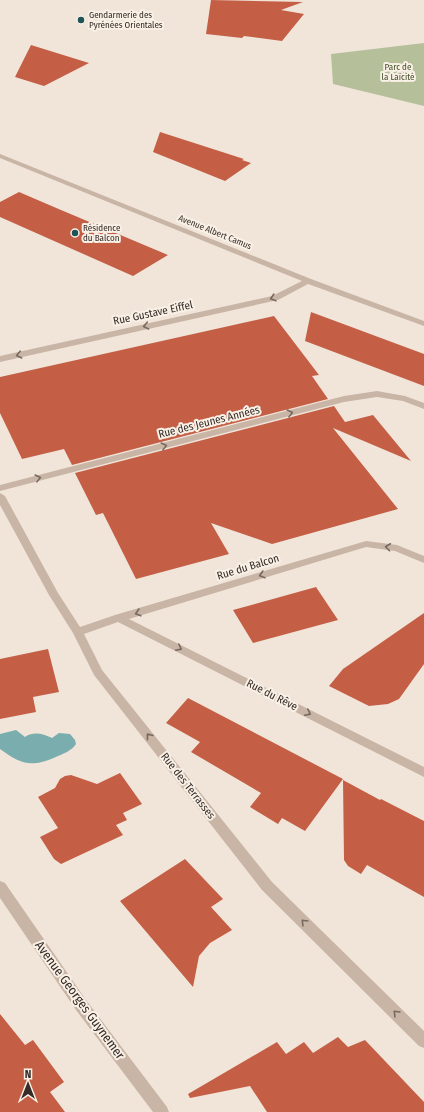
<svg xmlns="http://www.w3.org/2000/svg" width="424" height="1112" font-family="'Fira Sans Condensed',sans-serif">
  <rect width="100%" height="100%" fill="#f1e5da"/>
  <polygon fill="#b5c09b" points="424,43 424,106 333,84 331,54"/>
  <path fill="#7aadae" d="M16,730L25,737C34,731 43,734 52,738L59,733L70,734L75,740L76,744C71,751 65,753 58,756C32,768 22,765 0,749V734Z"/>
  <g fill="#c45f46">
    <polygon points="211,0 303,2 281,10 304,14 282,41 244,36 242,38 206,34"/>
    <polygon points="31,45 89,63 44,86 15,77"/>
    <polygon points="160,132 244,159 242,160 251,163 225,181 153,152"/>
    <polygon points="19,192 61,210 168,255 133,276 0,217 0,202"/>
    <polygon points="311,312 424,354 424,386 305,341"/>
    <polygon points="274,316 319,375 312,376 328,399 72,465 64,449 22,459 0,413 0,377"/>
    <polygon points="334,406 345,422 373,415 411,461 333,428 398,509 272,544 211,523 229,554 136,579 103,513 96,515 75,473"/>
    <polygon points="316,587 338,620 253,643 233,610"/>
    <polygon points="424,613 424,664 399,699 388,704 369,706 329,686 343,669"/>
    <polygon points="48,649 59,692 33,697 36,712 0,719 0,659"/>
    <polygon points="188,698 343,779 305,831 282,818 278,824 250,807 261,793 191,752 200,742 166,723"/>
    <polygon points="120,773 142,804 123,813 127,820 116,825 123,835 61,864 54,859 40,837 58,828 38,797 55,788 60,779 65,776 71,775 97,784"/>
    <polygon points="343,780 380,800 381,799 424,821 424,897 367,865 361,874 348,866 344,860"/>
    <polygon points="185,859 223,899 211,907 232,930 210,943 199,956 193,987 120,901"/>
    <polygon points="0,1014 25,1045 33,1040 64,1082 50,1092 65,1112 0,1112"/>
    <polygon points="338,1037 348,1047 365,1040 424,1102 424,1112 267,1112 250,1086 190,1098 188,1094 277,1042 286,1054 304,1042 313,1053"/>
  </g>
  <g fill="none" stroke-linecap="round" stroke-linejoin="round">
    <g fill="#c9b5a6" fill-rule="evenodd">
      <polygon points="0,154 311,279 424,321 424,326 308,284 278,300 0,362 0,356 272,296 302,281 0,158"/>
      <polygon points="377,391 405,396 424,403 424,409 403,401 377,397 344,402 0,491 0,485 344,396"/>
      <polygon points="0,493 5,496 58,593 80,627 115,615 366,541 397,545 424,556 424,563 395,551 366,547 129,619 424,767 424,777 118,622 84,634 102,670 272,882 424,1031 424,1048 419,1046 262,890 94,675 73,633 49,595 0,505"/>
    </g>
    <polygon fill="#c9b5a6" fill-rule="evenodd" points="0,881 5,883 86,1000 167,1107 169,1112 153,1112 76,1010 0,898"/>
  </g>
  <defs><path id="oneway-chevron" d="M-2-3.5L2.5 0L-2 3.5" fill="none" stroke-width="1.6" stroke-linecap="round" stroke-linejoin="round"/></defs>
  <g stroke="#786960">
    <use href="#oneway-chevron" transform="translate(273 298) rotate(163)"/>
    <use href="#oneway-chevron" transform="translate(146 326) rotate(168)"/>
    <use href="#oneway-chevron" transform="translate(19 355) rotate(167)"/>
    <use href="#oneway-chevron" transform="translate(290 413) rotate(-14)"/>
    <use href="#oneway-chevron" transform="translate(164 446) rotate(-14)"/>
    <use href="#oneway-chevron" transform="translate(38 478) rotate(-14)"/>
    <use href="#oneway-chevron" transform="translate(388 547) rotate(-173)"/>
    <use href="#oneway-chevron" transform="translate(262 575) rotate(163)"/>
    <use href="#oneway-chevron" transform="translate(138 613) rotate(164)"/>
    <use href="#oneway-chevron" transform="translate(179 648) rotate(27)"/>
    <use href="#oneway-chevron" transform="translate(308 713) rotate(27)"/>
    <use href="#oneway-chevron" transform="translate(149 736) rotate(-128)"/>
    <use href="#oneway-chevron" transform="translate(304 922) rotate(-135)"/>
    <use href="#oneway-chevron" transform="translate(396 1013) rotate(-135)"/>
  </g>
  <g fill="#1d5456" stroke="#f9f0e6" stroke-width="1.5">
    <circle cx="81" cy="20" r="4"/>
    <circle cx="75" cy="233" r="4"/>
  </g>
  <g text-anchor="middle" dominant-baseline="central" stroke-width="4" stroke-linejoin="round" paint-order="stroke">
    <g font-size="9" fill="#352b27" stroke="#f9f0e6" text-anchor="start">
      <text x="89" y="15">Gendarmerie des<tspan x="89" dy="10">Pyrénées Orientales</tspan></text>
      <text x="83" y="228">Résidence<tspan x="83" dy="10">du Balcon</tspan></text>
    </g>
    <g font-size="9" fill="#46532b" stroke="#f9f0e6">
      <text x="398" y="67">Parc de<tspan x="398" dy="10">la Laïcité</tspan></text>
    </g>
    <g font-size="9" fill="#352b27" stroke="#f9f0e6">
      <text transform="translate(215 232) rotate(22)">Avenue Albert Camus</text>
    </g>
    <g font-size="11" fill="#352b27" stroke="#f9f0e6">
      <text transform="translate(153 313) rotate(-12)">Rue Gustave Eiffel</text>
      <text transform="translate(209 422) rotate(-14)">Rue des Jeunes Années</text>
      <text transform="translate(248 567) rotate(-17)">Rue du Balcon</text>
      <text transform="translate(272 695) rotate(27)">Rue du Rêve</text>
      <text transform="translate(188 786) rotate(52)">Rue des Terrasses</text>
    </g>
    <g font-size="13" fill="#352b27" stroke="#f9f0e6">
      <text transform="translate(80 1000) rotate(54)">Avenue Georges Guynemer</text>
    </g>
  </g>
  <g transform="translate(28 1084)" stroke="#f9f0e6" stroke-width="3" paint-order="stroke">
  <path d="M0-3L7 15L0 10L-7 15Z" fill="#352b27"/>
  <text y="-6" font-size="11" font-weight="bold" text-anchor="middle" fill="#352b27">N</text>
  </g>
</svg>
